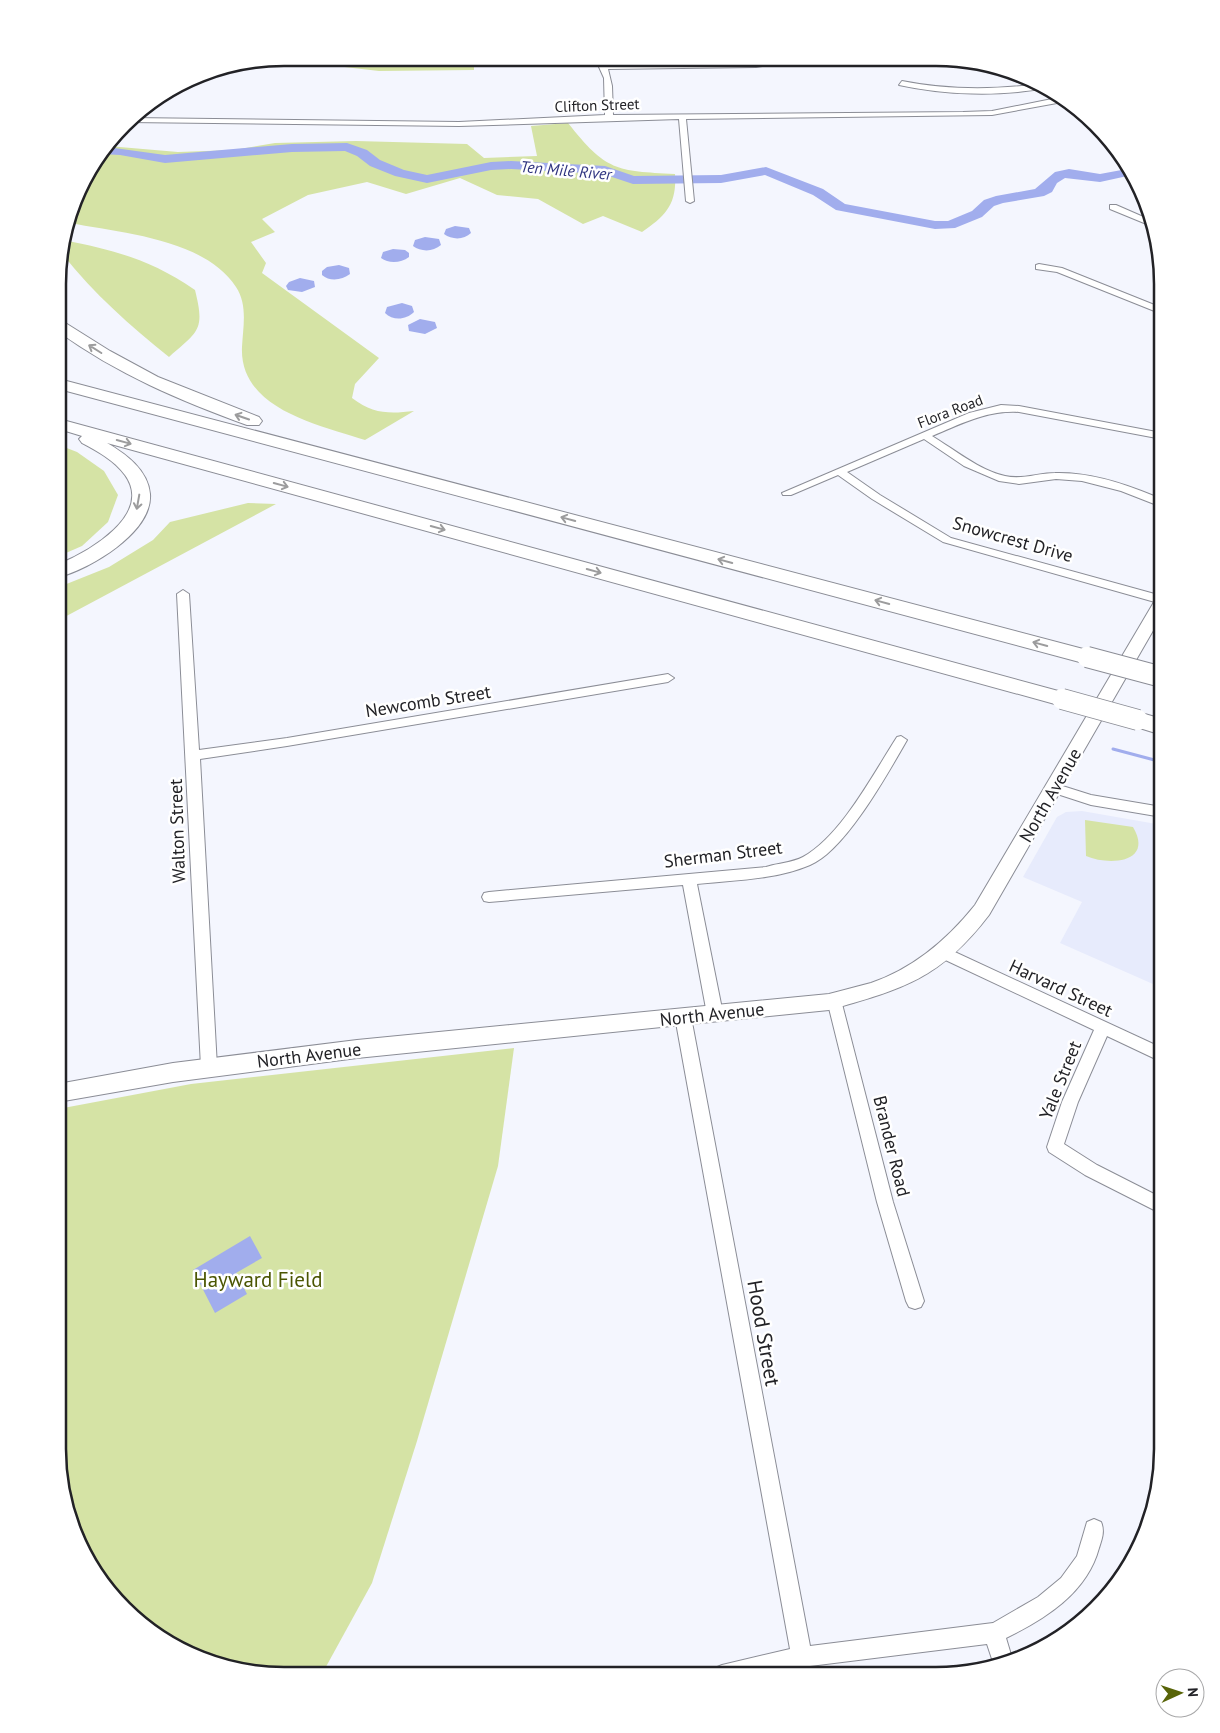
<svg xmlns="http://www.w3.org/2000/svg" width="1220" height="1733" font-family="'PT Sans',sans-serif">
  <rect width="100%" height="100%" fill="#f4f6fe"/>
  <polygon fill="#e7ebfc" points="1082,811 1162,825 1162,988 1060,943 1082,902 1023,877 1057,817 1066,812"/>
  <g fill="#d5e3a5">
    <polygon points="284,58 474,58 474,70 379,71 275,59"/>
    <path d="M568,123C606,171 616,171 675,174C677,204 666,216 642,232L603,216L583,224L538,199L497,195L460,178L406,194L367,182L308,195L262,219L275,232L251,242L266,263L262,273L379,358L355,384L352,398C373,414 389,414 414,411L365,440C319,425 239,409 242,347C243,327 248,305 236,287C205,239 122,233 70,223L88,171L108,146L178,152L234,150L275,143L356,141L467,144L484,158L537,156L531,126Z"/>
    <path d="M64,240C116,251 150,259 195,290C205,330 199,331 169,357C128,324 93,293 60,251Z"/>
    <polygon points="59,445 77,452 104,471 118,495 108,522 82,546 59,556"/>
    <polygon points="248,503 276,504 59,620 59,587 109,567 153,540 170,522"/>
    <path d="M1085,820L1133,827C1154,863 1109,866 1086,856Z"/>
    <polygon points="514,1048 498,1166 417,1441 372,1583 322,1674 255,1674 158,1637 113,1598 81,1549 58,1450 58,1109 191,1084"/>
  </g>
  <g fill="#a1aded">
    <path d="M455,226L469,228L471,233C464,240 452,240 444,234L446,229Z"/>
    <path d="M425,237L439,239L441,245C433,252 421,252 413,246L415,240Z"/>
    <path d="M393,249L405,250L409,253V257C401,263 389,264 381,258L383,252Z"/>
    <path d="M339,265L349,268L350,274C342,280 330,282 322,275V271L327,267Z"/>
    <polygon points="300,278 314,281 315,287 302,292 288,290 286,286 289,282"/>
    <path d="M402,303L412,306L414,312C406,320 393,321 385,313L387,307Z"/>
    <polygon points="420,319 435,322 437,328 425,334 409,331 408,325"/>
    <polygon points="250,1236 262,1258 236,1273 247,1294 215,1313 193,1270"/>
  </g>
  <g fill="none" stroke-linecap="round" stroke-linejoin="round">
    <polyline stroke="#a1aded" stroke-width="3" points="1113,749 1162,762"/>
    <polygon fill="#a1aded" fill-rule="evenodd" points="347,143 367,150 380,160 404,170 427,175 491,162 511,161 605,166 634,176 721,175 766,167 823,189 845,204 935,221 948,221 972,211 984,200 996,196 1035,189 1055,172 1069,169 1100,174 1127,169 1132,175 1100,182 1065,178 1057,183 1052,192 1044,196 1003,203 994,206 982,217 955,228 935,229 836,210 813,195 765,175 721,183 633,184 603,174 511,169 491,170 427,183 395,176 370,166 357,156 345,151 292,152 165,163 120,155 101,154 107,147 165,155 292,144"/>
    <defs>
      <g id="minor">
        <polygon points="595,58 602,58 606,65 756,63 809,59 756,67 608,69 612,86 613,115 963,112 992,111 1062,97 1068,101 992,115 686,119 694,201 690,203 686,201 679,119 459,126 128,122 131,118 459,122 605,115 604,78"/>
        <path d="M902,81C947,90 994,90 1039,84L1045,88C999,97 945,95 899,85Z"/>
        <polygon points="1110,205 1116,205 1148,219 1149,225 1110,209"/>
        <polygon points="1039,264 1062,268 1162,308 1162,314 1057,272 1036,269 1036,265"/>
        <path d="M1001,405L1019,406L1162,433V439L1019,412C987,410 961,424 932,436C955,450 979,470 1005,476C1022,480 1038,473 1055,473C1089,472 1123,483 1154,496L1162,500V507L1121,491L1082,481L1056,479L1019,484L999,481L964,466L924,439L847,472L880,495L951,538L1162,596V604L943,542L872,499L838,475L791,495H783L782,493L969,413Z"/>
        <polygon points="183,590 189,594 199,750 287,738 668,674 674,678 668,682 287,746 200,759 217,1067 214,1072 209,1074 204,1072 201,1067 198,1008 177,594"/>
        <path d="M901,736L907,740C888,773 845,851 810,865C775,880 734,880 697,884L723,1014L720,1018L715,1020L710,1018L707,1014L683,885L489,902L484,901L482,897L484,893L489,892L766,867C778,863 792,863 803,857C842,835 873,774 897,737Z"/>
        <polygon points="1053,783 1091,795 1162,807 1162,817 1091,805 1048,791 1046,788 1048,785"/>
        <polygon points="944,947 1162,1048 1162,1062 1107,1036 1078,1102 1064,1144 1097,1165 1162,1198 1162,1214 1085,1175 1049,1152 1047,1147 1062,1102 1094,1030 939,957 937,953 939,949"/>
        <polygon points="834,994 839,996 841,1000 893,1202 924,1301 921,1307 915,1309 909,1307 906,1301 877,1202 827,1000 829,996"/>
        <path d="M683,1011L688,1013L691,1017L810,1646L993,1623L1038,1597L1061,1578L1077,1556L1087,1522L1094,1519L1101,1522C1105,1531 1102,1539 1099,1548C1087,1593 1045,1619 1006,1638L1012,1658L993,1662L987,1644L802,1667L768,1675H712L715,1668L722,1665L790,1649L675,1017L678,1013Z"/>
      </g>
      <path id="secondary" d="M1162,597V615L989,915C940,979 903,989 829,1010L357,1058L173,1082L58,1102V1084L173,1063L357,1040L829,994C843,990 857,987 871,983C914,968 947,940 975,905L1154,602L1156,598Z"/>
      <g id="motorway">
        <path d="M59,319L110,351L158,377L259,417L262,421L259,425H247C181,401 117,374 59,332Z"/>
        <polygon points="59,379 1087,650 1094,652 1097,657 1094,662 1087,664 59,389"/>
        <path d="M59,419L1062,692L1070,694L1073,699L1070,704L1062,706L107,443C126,454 148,470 150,494C153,532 90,569 59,577V564C88,552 154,515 125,475C114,460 97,451 82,443L79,439L82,436L59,429Z"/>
        <polygon points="1138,712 1162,719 1162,735 1130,725 1127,720 1130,715"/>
      </g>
    </defs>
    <use href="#minor" stroke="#8b8d96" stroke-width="2"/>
    <use href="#secondary" stroke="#8b8d96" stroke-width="2"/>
    <use href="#motorway" stroke="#8b8d96" stroke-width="2"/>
    <use href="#minor" fill="#fff" fill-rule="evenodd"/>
    <use href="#secondary" fill="#fff" fill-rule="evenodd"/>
    <use href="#motorway" fill="#fff" fill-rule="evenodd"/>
    <defs>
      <g id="motorway-bridge">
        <polyline points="1087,657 1162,677"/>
        <polyline points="1062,699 1138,720"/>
      </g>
    </defs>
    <use href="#motorway-bridge" stroke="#8b8d96" stroke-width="22" stroke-linecap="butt"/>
    <use href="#motorway-bridge" stroke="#fff" stroke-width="20"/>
  </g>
  <defs><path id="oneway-shaft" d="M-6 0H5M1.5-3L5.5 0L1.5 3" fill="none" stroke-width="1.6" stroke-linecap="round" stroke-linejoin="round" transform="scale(1.25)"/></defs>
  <g stroke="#9c9c9d">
    <use href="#oneway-shaft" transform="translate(95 349) rotate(-148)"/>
    <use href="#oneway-shaft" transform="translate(242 417) rotate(-161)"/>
    <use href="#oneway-shaft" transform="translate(124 442) rotate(15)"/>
    <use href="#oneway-shaft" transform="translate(281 485) rotate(15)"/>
    <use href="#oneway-shaft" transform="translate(138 502) rotate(100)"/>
    <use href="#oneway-shaft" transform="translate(568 519) rotate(-165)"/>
    <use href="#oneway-shaft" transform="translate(438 528) rotate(15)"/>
    <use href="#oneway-shaft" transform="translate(725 561) rotate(-165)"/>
    <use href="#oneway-shaft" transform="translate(594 571) rotate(15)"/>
    <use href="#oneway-shaft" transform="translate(882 602) rotate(-165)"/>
    <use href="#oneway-shaft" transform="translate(1040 644) rotate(-165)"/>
  </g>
  <g text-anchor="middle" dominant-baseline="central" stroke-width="5" stroke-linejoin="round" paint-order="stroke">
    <g font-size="15" fill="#222226" stroke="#fff">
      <text transform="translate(597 105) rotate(-2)">Clifton Street</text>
      <text transform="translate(950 411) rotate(-21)">Flora Road</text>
    </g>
    <g font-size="16" font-style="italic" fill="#303580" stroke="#fff">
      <text transform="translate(566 170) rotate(5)">Ten Mile River</text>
    </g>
    <g font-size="18" fill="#222226" stroke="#fff">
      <text transform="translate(1013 539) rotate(16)">Snowcrest Drive</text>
      <text transform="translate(428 701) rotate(-9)">Newcomb Street</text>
      <text transform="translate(1050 795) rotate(-60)">North Avenue</text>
      <text transform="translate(177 831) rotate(-92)">Walton Street</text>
      <text transform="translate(723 854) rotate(-7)">Sherman Street</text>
      <text transform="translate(1061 988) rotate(25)">Harvard Street</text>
      <text transform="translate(712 1014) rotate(-6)">North Avenue</text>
      <text transform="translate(309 1055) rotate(-7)">North Avenue</text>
      <text transform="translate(1060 1080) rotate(-68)">Yale Street</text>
      <text transform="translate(892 1146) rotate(76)">Brander Road</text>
    </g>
    <g font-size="21" fill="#4b5603" stroke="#fff">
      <text x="258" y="1279">Hayward Field</text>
    </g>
    <g font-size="21" fill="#222226" stroke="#fff">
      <text transform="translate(764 1333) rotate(80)">Hood Street</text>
    </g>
  </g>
  <path d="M0 0H1220V1733H0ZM284 66H936A218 218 0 0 1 1154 284V1449A218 218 0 0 1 936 1667H284A218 218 0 0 1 66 1449V284A218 218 0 0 1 284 66Z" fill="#fff" fill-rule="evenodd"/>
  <path fill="none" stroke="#222226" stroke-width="2.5" d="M284 66H936A218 218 0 0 1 1154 284V1449A218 218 0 0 1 936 1667H284A218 218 0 0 1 66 1449V284A218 218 0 0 1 284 66Z"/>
  <g transform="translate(1180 1693) rotate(87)"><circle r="24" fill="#ffffff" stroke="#a7a7a8"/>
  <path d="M0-4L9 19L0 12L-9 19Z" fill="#586408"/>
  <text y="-8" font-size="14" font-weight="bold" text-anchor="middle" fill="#222226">N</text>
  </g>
</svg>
